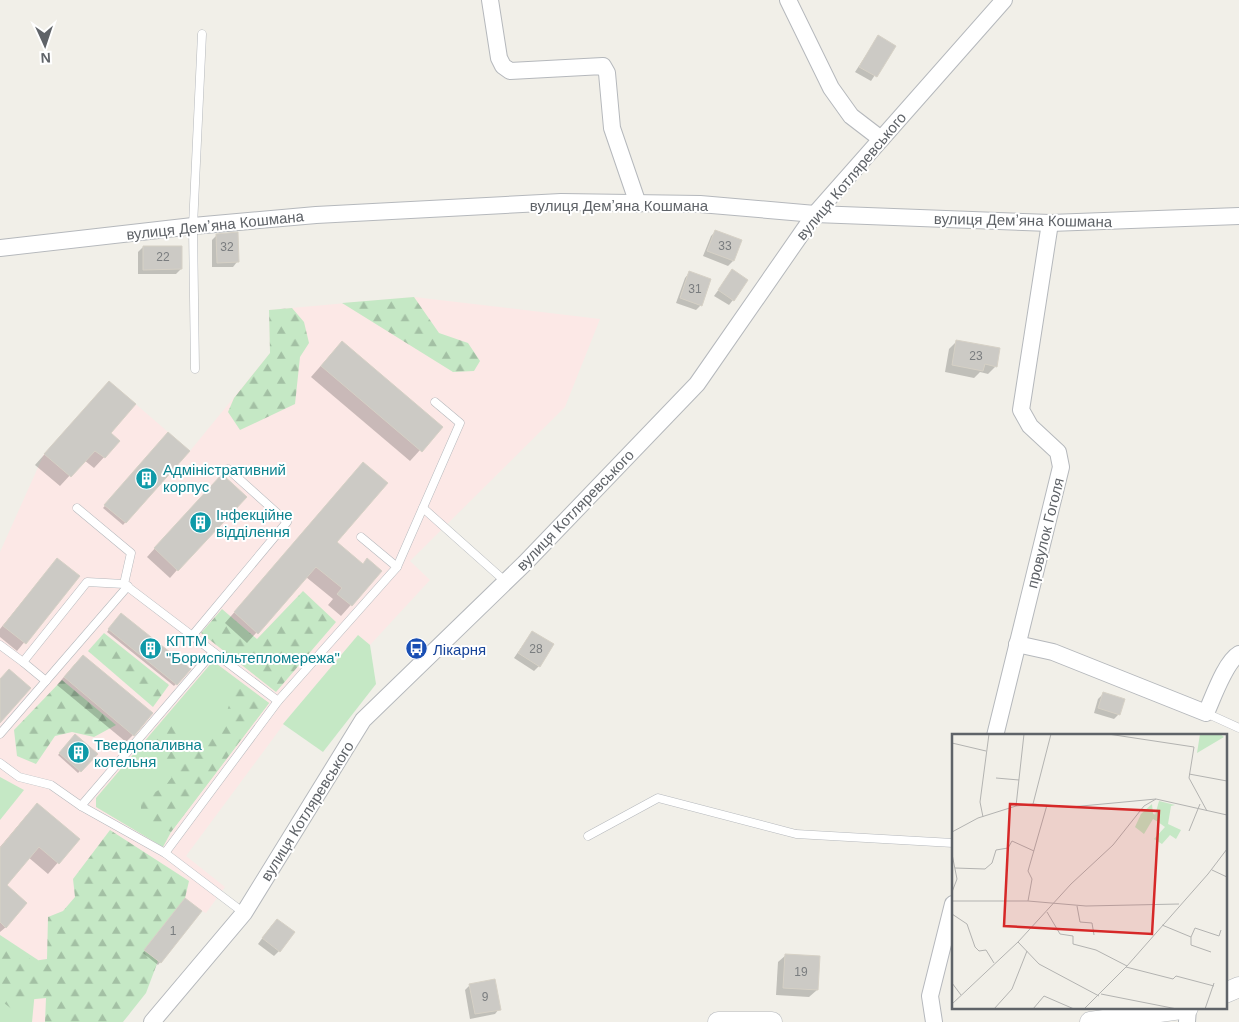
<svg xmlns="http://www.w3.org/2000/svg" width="1239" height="1022" font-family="Helvetica,sans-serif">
  <defs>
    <pattern id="forest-firs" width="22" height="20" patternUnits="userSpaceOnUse" patternTransform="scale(1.25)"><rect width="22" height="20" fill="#c5e8c5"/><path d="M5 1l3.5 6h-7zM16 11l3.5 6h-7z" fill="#a3c0a4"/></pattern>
  </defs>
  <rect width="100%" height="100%" fill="#f1efe8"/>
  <polygon fill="#fce8e6" points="414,297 600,319 565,407 410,561 430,580 370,645 360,637 292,713 186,856 225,887 206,913 202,911 161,963 144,951 86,1022 0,1022 0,552 44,454 109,381 190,451 270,353 269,310"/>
  <g fill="#c5e8c5">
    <polygon points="358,635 370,645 376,684 323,752 283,724"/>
    <polygon points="213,661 269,703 171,832 163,847 96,807 96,798"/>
    <polygon points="0,777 24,790 0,820"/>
    <polygon points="0,935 38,960 32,1022 0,1022"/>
  </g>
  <g fill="url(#forest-firs)">
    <polygon points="414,297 439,333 468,343 480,361 474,371 453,372 342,303"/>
    <polygon points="292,308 304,322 309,343 300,357 295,404 240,430 228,412 234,398 270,353 269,310"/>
    <polygon points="303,591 336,622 276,692 201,633 222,609 257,639"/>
    <polygon points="104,633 169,685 153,707 88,651"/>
    <polygon points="62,680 116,725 94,737 72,732 55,736 36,764 17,756 14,730"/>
    <polygon points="242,685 269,703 171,832 141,819 141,801 165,786 172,777 158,762 151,749 154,733 167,719 180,734 185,745 201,752 223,722 232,697"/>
    <polygon points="110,830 189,881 185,898 144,950 158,961 146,993 123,1022 45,1022 46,998 25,1000 17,1013 0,1000 0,937 33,961 47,959 48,917 63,911 75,897 73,879"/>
  </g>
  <g fill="#0003">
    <polygon points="878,37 894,46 871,81 855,72"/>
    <polygon points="716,231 740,241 733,261 728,266 703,256 711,236"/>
    <polygon points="217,235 237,262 233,267 212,267 212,240"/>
    <polygon points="143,247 181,269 176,274 138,274 138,252"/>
    <polygon points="732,271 733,300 729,305 714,296"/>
    <polygon points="689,273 701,305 696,310 676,303 685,278"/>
    <polygon points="957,341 996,366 988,374 980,372 974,378 945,372 949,349"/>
    <polygon points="332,353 441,427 410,461 311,377"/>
    <polygon points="99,393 109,433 119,441 94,468 84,460 60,486 35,465"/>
    <polygon points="168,433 189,451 123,525 103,508"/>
    <polygon points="353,474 336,543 362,565 381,571 341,616 328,605 333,599 306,577 247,643 225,623"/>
    <polygon points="214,483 177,570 170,578 147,557"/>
    <polygon points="50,568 78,577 17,651 0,637 0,629"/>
    <polygon points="119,616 189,670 174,686 107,632"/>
    <polygon points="532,632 539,666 534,671 514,658"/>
    <polygon points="75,664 133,735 126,742 57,685"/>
    <polygon points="1103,694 1119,714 1114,719 1094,713 1098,699"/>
    <polygon points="75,736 96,754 78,773 58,755"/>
    <polygon points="27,815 78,839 48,874 28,857 5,886 6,927 0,932 0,847"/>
    <polygon points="183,901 200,911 158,965 143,953"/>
    <polygon points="272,925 279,951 274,956 258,944"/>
    <polygon points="786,955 817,990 809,997 776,995 778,962"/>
    <polygon points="470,985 499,1009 495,1014 470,1019 465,990"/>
  </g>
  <g fill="#cccac5" stroke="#d6d1c6">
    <polygon points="878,35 896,46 877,77 859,67"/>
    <polygon points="715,230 742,240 734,261 707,251"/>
    <polygon points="238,232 239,262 217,263 216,234"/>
    <polygon points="143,246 182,246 182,269 143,270"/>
    <polygon points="732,269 748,280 734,301 718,290"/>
    <polygon points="689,271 711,279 702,306 680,298"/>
    <polygon points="956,340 1000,348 997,367 985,364 983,371 952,365"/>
    <polygon points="342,341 443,427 422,452 321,366"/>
    <polygon points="109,381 136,404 111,433 120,441 105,458 95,451 71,477 44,454"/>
    <polygon points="168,432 190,451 126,523 104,505"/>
    <polygon points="363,462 388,483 337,542 363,564 367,558 382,571 352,606 337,594 342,588 316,567 258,634 234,612"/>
    <polygon points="222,474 247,497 178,571 154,548"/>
    <polygon points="57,558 80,576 26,644 3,626"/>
    <polygon points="121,613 191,669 177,685 108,629"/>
    <polygon points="532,631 554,644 540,667 518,653"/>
    <polygon points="83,655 153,713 134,736 64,677"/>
    <polygon points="9,669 31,688 0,723 0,679"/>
    <polygon points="1103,692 1125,699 1120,715 1098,708"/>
    <polygon points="75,734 98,754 81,772 59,753"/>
    <polygon points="37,803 80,839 59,864 39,847 7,885 27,903 6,928 0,922 0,848"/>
    <polygon points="185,898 202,911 161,963 144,950"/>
    <polygon points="277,919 295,932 280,952 262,938"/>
    <polygon points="785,954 820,956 818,990 783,988"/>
    <polygon points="495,979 501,1010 475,1014 469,984"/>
  </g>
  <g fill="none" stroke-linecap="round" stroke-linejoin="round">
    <defs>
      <g id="service">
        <polyline points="195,369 193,226 202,34"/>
        <polyline points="77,508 131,553 124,584 278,701"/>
        <polyline points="423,508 506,582"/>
        <polyline points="397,567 460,423 435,402"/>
        <polyline points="192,636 287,522 228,469"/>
        <polyline points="0,645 23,662 87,582 124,584"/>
        <polyline points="23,662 46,681"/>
        <polyline points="1206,713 1239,728"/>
        <polyline points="0,734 128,586"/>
        <polyline points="0,763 19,777 51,785 81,806 165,853 244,913"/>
        <polyline points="81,806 213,652"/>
        <polyline points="588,836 658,798 796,834 953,843"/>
        <polyline points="165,853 278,701 397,567 361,537"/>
      </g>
      <g id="minor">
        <polyline points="490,0 499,58 503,66 510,71 603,66 607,73 612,128 638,204"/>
        <polyline points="788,0 831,88 851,116 881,139"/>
        <polyline points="0,248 193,226 316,215 561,202 700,204 815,214 1050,223 1239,216"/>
        <path d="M1017,644L1053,652L1206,713C1213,698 1225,662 1239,654"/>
        <polyline points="995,736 1061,467 1058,452 1030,426 1021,410 1050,223"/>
        <polyline points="152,1022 244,913 363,720 525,563 697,384 815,214 1004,0"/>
        <polyline points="934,1022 930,996 953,904"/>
        <polyline points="1187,1022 1188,1008"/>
      </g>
      <g id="tertiary">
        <polyline points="1225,993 1239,987"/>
        <polyline points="718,1022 772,1022"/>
        <polyline points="1090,1022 1188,1008"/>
      </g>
    </defs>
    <use href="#service" stroke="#b5b8bc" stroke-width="9"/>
    <use href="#minor" stroke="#b5b8bc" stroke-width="18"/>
    <use href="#tertiary" stroke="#b5b8bc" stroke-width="21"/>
    <use href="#service" stroke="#fff" stroke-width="8"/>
    <use href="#minor" stroke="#fff" stroke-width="16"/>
    <use href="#tertiary" stroke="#fff" stroke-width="20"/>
  </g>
  <defs>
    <symbol id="building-disc" viewBox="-11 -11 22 22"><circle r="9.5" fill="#0f9aa8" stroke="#fff"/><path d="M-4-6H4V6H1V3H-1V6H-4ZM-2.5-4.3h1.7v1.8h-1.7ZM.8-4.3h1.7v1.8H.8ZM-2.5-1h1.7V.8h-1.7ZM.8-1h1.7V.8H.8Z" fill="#fff"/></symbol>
    <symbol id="bus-disc" viewBox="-11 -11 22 22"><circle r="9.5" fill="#1a4fb4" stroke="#fff"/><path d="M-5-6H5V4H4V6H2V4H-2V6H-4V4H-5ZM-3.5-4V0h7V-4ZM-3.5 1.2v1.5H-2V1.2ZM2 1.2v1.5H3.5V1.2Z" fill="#fff"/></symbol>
  </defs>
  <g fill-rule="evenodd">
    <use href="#building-disc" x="134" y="466" width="25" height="25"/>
    <use href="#building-disc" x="188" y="510" width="25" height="25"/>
    <use href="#building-disc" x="138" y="636" width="25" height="25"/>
    <use href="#bus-disc" x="404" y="636" width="25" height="25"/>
    <use href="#building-disc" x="66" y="740" width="25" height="25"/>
  </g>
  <g text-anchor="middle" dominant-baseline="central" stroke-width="4" stroke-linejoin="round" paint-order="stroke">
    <g font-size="12" fill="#7a7d7f">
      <text x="725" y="246">33</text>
      <text x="227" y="247">32</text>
      <text x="163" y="257">22</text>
      <text x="695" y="289">31</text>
      <text x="976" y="356">23</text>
      <text x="536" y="649">28</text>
      <text x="173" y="931">1</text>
      <text x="801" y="972">19</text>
      <text x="485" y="997">9</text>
    </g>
    <g font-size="15" fill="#5f6368" stroke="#fff">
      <text transform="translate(851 176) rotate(-50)">вулиця Котляревського</text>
      <text x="619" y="205">вулиця Демʼяна Кошмана</text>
      <text transform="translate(1023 220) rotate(1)">вулиця Демʼяна Кошмана</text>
      <text transform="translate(215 225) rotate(-6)">вулиця Демʼяна Кошмана</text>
      <text transform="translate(575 510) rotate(-46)">вулиця Котляревського</text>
      <text transform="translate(1045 533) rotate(-76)">провулок Гоголя</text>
      <text transform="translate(307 811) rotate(-58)">вулиця Котляревського</text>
    </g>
    <g font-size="15" fill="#0d838f" stroke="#fff" text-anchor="start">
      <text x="163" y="469">Адміністративний<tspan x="163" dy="17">корпус</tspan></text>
      <text x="216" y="514">Інфекційне<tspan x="216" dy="17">відділення</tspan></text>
      <text x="166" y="640">КПТМ<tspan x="166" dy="17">"Бориспільтепломережа"</tspan></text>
      <text x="94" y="744">Твердопаливна<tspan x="94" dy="17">котельня</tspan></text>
    </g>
    <g font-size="15" fill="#164399" stroke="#fff" text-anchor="start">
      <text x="433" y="649">Лікарня</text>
    </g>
  </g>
  <g transform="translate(952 734)">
    <rect width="275" height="275" fill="#f1efe8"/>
    <path d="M207,67L223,71L219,72L216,90L229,96L224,105L218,101L210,110L202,105L213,93L202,85Z" fill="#c5e8c5"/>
    <path d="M200,70L201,80L208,82L212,91L201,85L192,100L183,93L189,80Z" fill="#c5e8c5"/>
    <path d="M248,0H268L272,3L245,19Z" fill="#c5e8c5"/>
    <path fill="none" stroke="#b3b3b1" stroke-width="1" d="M156,0L242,13L237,44L255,77M0,9L34,17M237,40L275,47M44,44L67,46M81,70L99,0M64,72L72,0M31,83L28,68L37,0M237,97L248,70M0,98L26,84L64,72L81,70L119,73L204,65L275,81M0,120L5,145L0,158M3,134L33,135L40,129L44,116L56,114L60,107L82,117M260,136L275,143M0,167H76L134,172L227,170M76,167L80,145L76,137L95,71M125,172L128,188L140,189L142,201M95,178L108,200L121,202V210L144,216L175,232M0,180L15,190L23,213L27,217L34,216L42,229M210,191L239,203M66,208L87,230L147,262M259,218L239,211V203L243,194L267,202L269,196M174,233L221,245L224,242L262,252M0,249L9,261M149,260L225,275M0,270L66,208L119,150L161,111L192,72L204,65M42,275L60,255L75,217M81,275L92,262L122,275M132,275L175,232L256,140L275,115M253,275L262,249"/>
    <path fill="#d62828" fill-opacity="0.15" stroke="#d62828" stroke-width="2.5" d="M58,70L207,77L200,200L52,192Z"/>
    <rect width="275" height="275" fill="none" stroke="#5f6368" stroke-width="2.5"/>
  </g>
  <g transform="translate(45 45) rotate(177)" stroke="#ffffff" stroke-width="4" paint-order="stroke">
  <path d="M0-4L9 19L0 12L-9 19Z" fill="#5f6368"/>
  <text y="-8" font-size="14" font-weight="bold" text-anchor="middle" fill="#5f6368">N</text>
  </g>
</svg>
